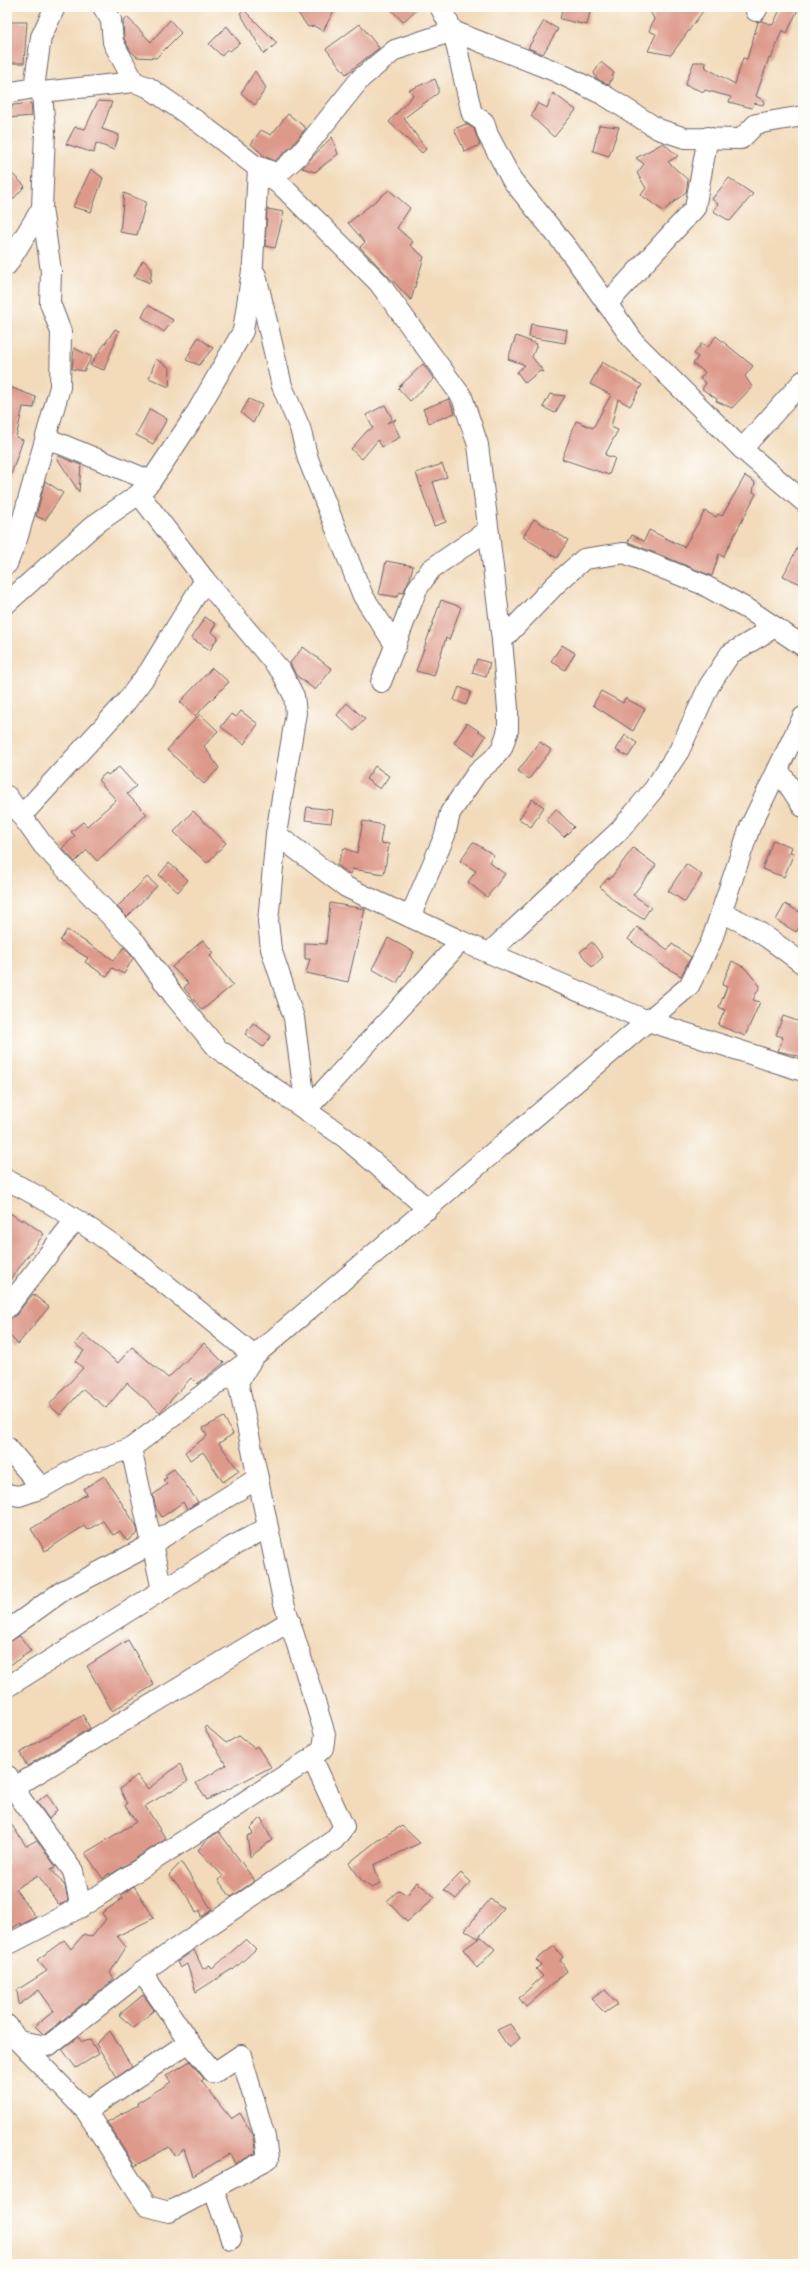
<svg xmlns="http://www.w3.org/2000/svg" width="810" height="2271" font-family="'Libre Caslon Text',serif">
  <rect width="100%" height="100%" fill="#fdfcf7"/>
  <filter id="ink" filterUnits="userSpaceOnUse"><feTurbulence type="fractalNoise" baseFrequency=".025" numOctaves="2"/><feDisplacementMap in="SourceGraphic" scale="8" xChannelSelector="R" yChannelSelector="G"/><feConvolveMatrix kernelMatrix="1 2 1 2 8 2 1 2 1" color-interpolation-filters="sRGB"/></filter>
  <filter id="wash" filterUnits="userSpaceOnUse"><feTurbulence type="fractalNoise" baseFrequency=".012" numOctaves="4" result="noise"/><feDisplacementMap in="SourceGraphic" scale="16" xChannelSelector="R" yChannelSelector="G"/><feGaussianBlur stdDeviation="0.9" result="paint"/><feColorMatrix in="noise" values="0 0 0 0 0 0 0 0 0 0 0 0 0 0 0 0 0 1.4 0 .05"/><feComposite in="paint" operator="in"/></filter>
  <g filter="url(#wash)">
    <rect width="100%" height="100%" fill="#f2daba"/>
    <g id="blocks">
      <g fill="#dd998a">
        <polygon points="312,7 336,7 323,31 314,26 308,27 298,13"/>
        <polygon points="389,7 419,7 403,22"/>
        <polygon points="563,7 591,7 587,25 560,19"/>
        <polygon points="648,7 706,7 671,55 648,51 656,34 649,31 654,19"/>
        <polygon points="781,7 799,7 787,33 782,30 771,59 769,58 756,96 764,101 763,105 754,103 752,108 729,102 731,97 705,90 704,92 685,85 694,62 705,62 706,68 735,84 743,58 747,59 758,22 761,21 773,25"/>
        <polygon points="244,10 277,43 264,54 240,13"/>
        <polygon points="127,17 151,42 170,20 181,33 156,58 137,57 130,50 124,39 123,21"/>
        <polygon points="544,21 558,29 543,54 528,48"/>
        <polygon points="7,22 27,22 24,63 10,63 10,40 7,40"/>
        <polygon points="360,24 379,48 346,74 326,49"/>
        <polygon points="227,26 240,43 230,51 227,49 222,56 209,44"/>
        <polygon points="601,62 614,73 609,85 597,79 594,73"/>
        <polygon points="255,71 266,88 255,105 241,93"/>
        <polygon points="435,79 438,87 438,93 404,118 426,149 422,153 389,122 413,95 409,90"/>
        <polygon points="553,93 576,110 554,137 531,116 538,103 547,108"/>
        <polygon points="98,101 112,102 102,129 119,135 114,150 96,143 94,153 66,144 75,127 85,129"/>
        <polygon points="31,103 32,116 7,118 13,105"/>
        <polygon points="288,114 306,128 293,145 275,161 266,157 251,144 261,130 271,135"/>
        <polygon points="466,124 474,129 480,145 465,152 454,129"/>
        <polygon points="599,125 619,127 609,156 593,151"/>
        <polygon points="332,137 338,154 315,172 302,168"/>
        <polygon points="663,143 678,156 668,162 688,180 686,192 663,211 641,195 646,188 637,173 644,164 636,158"/>
        <polygon points="7,169 25,186 7,206"/>
        <polygon points="91,169 103,178 91,212 73,207"/>
        <polygon points="729,178 753,194 730,221 713,211 718,204 712,199"/>
        <polygon points="389,190 410,208 397,228 413,242 410,245 424,257 411,300 360,247 365,242 348,223"/>
        <polygon points="124,193 146,202 137,235 120,232"/>
        <polygon points="267,209 284,212 275,248 265,246"/>
        <polygon points="143,260 152,268 150,283 134,276"/>
        <polygon points="148,305 173,320 164,332 142,317"/>
        <polygon points="531,324 567,330 565,343 529,337"/>
        <polygon points="115,329 119,331 104,370 90,365"/>
        <polygon points="516,336 537,344 532,357 544,372 540,371 525,383 517,372 525,365 508,359"/>
        <polygon points="716,336 753,366 745,376 752,387 732,408 716,401 717,399 702,389 706,383 700,379 705,372 693,364 698,357 694,354 702,343 708,347"/>
        <polygon points="198,337 213,348 199,365 186,360"/>
        <polygon points="74,348 92,357 84,371 72,369"/>
        <polygon points="156,359 170,368 169,387 149,378"/>
        <polygon points="602,362 642,385 630,406 618,399 611,427 618,430 605,455 615,458 609,475 562,459 576,421 593,428 611,395 590,384"/>
        <polygon points="423,364 434,379 410,401 398,388"/>
        <polygon points="7,386 36,397 34,408 23,407 16,437 23,440 9,480 7,480"/>
        <polygon points="550,394 565,396 555,413 543,407"/>
        <polygon points="249,399 262,405 253,423 241,413"/>
        <polygon points="449,399 455,413 429,423 423,409"/>
        <polygon points="385,405 392,418 387,423 396,419 393,423 400,437 382,447 378,440 362,459 351,449 367,431 373,428 366,415"/>
        <polygon points="150,409 167,419 153,444 136,435"/>
        <polygon points="58,456 81,465 79,492 57,458"/>
        <polygon points="442,464 447,477 433,482 446,522 434,526 416,473"/>
        <polygon points="745,476 755,482 753,492 756,494 723,557 719,554 712,576 628,542 632,535 644,541 649,530 684,547 705,511 716,517 718,514 722,516"/>
        <polygon points="45,481 63,493 45,520 36,516"/>
        <polygon points="534,519 568,540 557,558 523,537"/>
        <polygon points="803,537 803,585 783,576"/>
        <polygon points="386,561 413,566 410,578 403,593 400,592 397,597 379,594"/>
        <polygon points="441,600 461,607 449,640 446,638 434,676 416,671"/>
        <polygon points="205,617 216,624 211,632 218,637 210,650 191,638"/>
        <polygon points="562,645 575,653 565,670 551,661"/>
        <polygon points="303,647 332,669 315,690 296,675 290,663"/>
        <polygon points="477,659 490,663 486,677 472,673"/>
        <polygon points="212,668 229,682 195,716 180,702"/>
        <polygon points="459,687 471,692 466,705 454,700"/>
        <polygon points="601,691 623,703 625,698 645,709 633,731 593,705"/>
        <polygon points="347,703 365,719 354,731 337,715"/>
        <polygon points="241,711 258,724 244,744 221,727 231,714 236,717"/>
        <polygon points="200,714 218,731 204,746 219,768 204,784 167,750"/>
        <polygon points="467,723 486,736 473,756 454,743"/>
        <polygon points="625,735 637,743 628,757 616,750"/>
        <polygon points="540,742 551,750 529,779 518,771"/>
        <polygon points="375,766 389,776 380,789 366,779"/>
        <polygon points="119,767 136,786 127,794 147,814 97,861 87,850 75,862 62,848 75,836 71,832 83,822 87,826 116,800 98,780 106,773 108,775"/>
        <polygon points="532,799 544,807 531,827 519,819"/>
        <polygon points="307,807 333,810 331,823 305,820"/>
        <polygon points="556,809 574,827 564,837 546,820"/>
        <polygon points="193,811 226,843 207,863 174,832"/>
        <polygon points="363,821 383,825 380,843 389,844 384,874 352,869 350,874 337,865 344,848 357,853"/>
        <polygon points="773,840 792,847 790,852 794,853 784,877 762,869"/>
        <polygon points="473,842 494,855 489,862 505,874 487,897 468,882 476,871 460,861"/>
        <polygon points="633,848 656,865 633,895 651,907 643,919 617,903 600,887 608,878 610,879"/>
        <polygon points="169,863 188,880 178,892 159,875"/>
        <polygon points="686,864 702,875 685,902 668,891"/>
        <polygon points="147,877 157,886 127,917 117,907"/>
        <polygon points="330,903 365,909 348,982 306,973 310,959 305,959 305,943 326,944"/>
        <polygon points="785,904 803,914 803,921 796,932 776,920"/>
        <polygon points="637,927 668,950 672,944 691,957 681,976 659,963 628,939"/>
        <polygon points="67,930 114,960 124,947 133,958 124,974 112,968 107,977 85,962 88,958 60,941"/>
        <polygon points="388,938 414,952 397,983 372,969"/>
        <polygon points="203,940 214,953 210,956 233,985 202,1010 184,988 188,983 172,967"/>
        <polygon points="592,942 603,957 592,967 580,952"/>
        <polygon points="732,961 744,967 760,986 753,1000 760,1002 745,1036 718,1025 725,1010 719,1007 727,987 722,985"/>
        <polygon points="783,1016 803,1023 803,1057 778,1051 783,1037 776,1035"/>
        <polygon points="253,1023 271,1036 263,1047 245,1034"/>
        <polygon points="7,1211 22,1221 23,1219 44,1234 7,1284"/>
        <polygon points="33,1294 49,1307 18,1344 7,1333 7,1319 16,1315"/>
        <polygon points="83,1334 118,1363 132,1347 168,1378 204,1343 224,1363 197,1384 191,1378 160,1412 127,1383 106,1408 83,1389 60,1415 49,1405 83,1368 75,1361 84,1351 75,1344"/>
        <polygon points="224,1417 233,1434 219,1443 239,1471 223,1482 203,1452 190,1460 185,1452 207,1436 203,1428"/>
        <polygon points="174,1469 198,1502 187,1509 183,1502 162,1517 156,1508 153,1495 167,1484 163,1480 167,1478 165,1475"/>
        <polygon points="104,1476 136,1525 138,1533 127,1541 120,1531 113,1535 103,1521 87,1530 84,1526 45,1551 31,1529 87,1494 83,1489"/>
        <polygon points="20,1636 31,1651 7,1667 7,1642"/>
        <polygon points="128,1640 154,1685 112,1711 87,1666"/>
        <polygon points="83,1715 90,1728 27,1766 20,1753"/>
        <polygon points="206,1726 226,1743 239,1736 254,1748 257,1746 271,1767 207,1800 196,1783 226,1765 204,1728"/>
        <polygon points="180,1764 188,1781 145,1806 166,1839 110,1875 109,1873 103,1879 85,1853 136,1822 125,1806 127,1804 120,1789 137,1775 148,1789"/>
        <polygon points="47,1794 57,1810 49,1819 37,1802"/>
        <polygon points="7,1818 26,1846 37,1840 56,1867 51,1869 65,1886 68,1901 59,1905 38,1875 15,1889 36,1917 21,1925 20,1923 7,1932"/>
        <polygon points="261,1818 272,1840 250,1857 247,1836 253,1834 251,1828"/>
        <polygon points="402,1826 420,1843 374,1865 380,1884 372,1888 363,1882 349,1863 379,1839"/>
        <polygon points="219,1832 255,1881 231,1897 218,1880 223,1876 198,1850 209,1838"/>
        <polygon points="181,1862 212,1910 201,1917 200,1910 196,1913 189,1898 169,1875"/>
        <polygon points="461,1873 471,1882 456,1899 444,1890"/>
        <polygon points="417,1882 435,1897 407,1922 387,1901 399,1890 407,1895"/>
        <polygon points="134,1886 154,1918 117,1936 126,1947 110,1973 114,1979 45,2034 42,2033 35,2026 54,2011 39,1990 19,2005 17,1990 47,1971 37,1960 64,1940 71,1949 84,1934 92,1937 106,1919 102,1913 123,1898 121,1895"/>
        <polygon points="490,1899 504,1908 478,1938 465,1930"/>
        <polygon points="481,1937 495,1949 477,1968 464,1949"/>
        <polygon points="246,1939 256,1949 233,1970 232,1969 196,1992 187,1964 180,1968 177,1962 194,1950 203,1969 210,1965 212,1969"/>
        <polygon points="554,1946 563,1957 560,1960 567,1971 526,2007 519,1998 543,1976 536,1969 541,1965 536,1960"/>
        <polygon points="605,1990 618,2004 605,2013 591,1999"/>
        <polygon points="143,1995 154,2010 134,2028 119,2015"/>
        <polygon points="510,2024 520,2038 509,2048 497,2030"/>
        <polygon points="110,2031 132,2067 117,2077 96,2044"/>
        <polygon points="78,2037 82,2042 90,2040 99,2054 76,2068 62,2049"/>
        <polygon points="190,2061 204,2079 201,2081 231,2119 240,2113 252,2134 256,2153 235,2164 230,2154 193,2176 184,2149 175,2156 169,2147 135,2166 107,2122 138,2105 137,2103 171,2082 166,2076"/>
      </g>
    </g>
  </g>
  <g filter="url(#ink)">
    <use href="#blocks" fill-opacity="0" stroke="#6b6267" stroke-width="1"/>
    <g fill="none" stroke-linecap="round" stroke-linejoin="round">
      <defs>
        <g id="street">
          <polyline points="103,7 111,20 113,42 134,82 148,87 201,124 284,188 379,283 462,397 478,445 502,640 508,709 508,730 502,748 493,759 477,773 450,813 445,835 410,917"/>
          <polyline points="440,7 453,31 472,114 484,122 488,135 512,180 568,249 635,343 742,449 803,501"/>
          <polyline points="756,11 758,7"/>
          <polyline points="34,88 41,37 55,7"/>
          <polyline points="7,93 34,88 42,92 134,82"/>
          <polyline points="259,167 278,174 301,153 361,78 395,50 453,31 557,72 604,95 658,129 685,138 741,139 756,124 803,116"/>
          <polyline points="7,265 42,208"/>
          <polyline points="256,275 282,386 300,428 308,459 363,596 396,646"/>
          <polyline points="607,304 695,208 708,137"/>
          <polyline points="46,438 151,481"/>
          <polyline points="742,449 803,381"/>
          <polyline points="139,494 205,580 281,671 294,696 296,713 276,834 346,887 461,941 648,1021 803,1071"/>
          <polyline points="7,564 18,536 60,387 61,332 50,303 51,271 42,208 45,132 42,92"/>
          <polyline points="7,603 94,525 139,494 151,481 194,417 243,331 253,264 258,168"/>
          <polyline points="502,640 556,584 584,559 624,553 702,584 751,611 803,646"/>
          <polyline points="381,682 417,589 431,569 488,530"/>
          <polyline points="778,769 803,807"/>
          <polyline points="7,796 43,845 136,943 174,996 218,1049 344,1137 428,1209"/>
          <polyline points="22,815 126,702 150,670 205,580"/>
          <polyline points="276,834 268,922 271,949 294,1018 306,1110"/>
          <path d="M721,913C752,924 776,944 803,964"/>
          <polyline points="489,953 620,830 654,789 679,751 709,686 730,654 775,627"/>
          <polyline points="306,1110 461,941"/>
          <path d="M7,1180C98,1225 176,1292 254,1356L238,1382L283,1600L325,1734L323,1748L312,1758L81,1907L7,1945"/>
          <polyline points="7,1308 75,1220"/>
          <polyline points="7,1447 42,1488"/>
          <polyline points="131,1448 162,1590"/>
          <polyline points="7,1494 19,1496 42,1488 80,1466 131,1448 254,1356 689,986 711,942 750,827 803,717"/>
          <polyline points="7,1631 61,1592 152,1544 258,1478"/>
          <polyline points="7,1687 231,1547 267,1528"/>
          <polyline points="8,1776 13,1788 73,1871 81,1907"/>
          <polyline points="7,1788 13,1788 290,1621"/>
          <polyline points="7,2025 18,2041 86,2111 147,2206 169,2212 268,2159 265,2137 241,2055 214,2073 189,2042 142,1972"/>
          <polyline points="18,2041 48,2046 142,1972 334,1840 344,1827 312,1758"/>
          <polyline points="86,2111 189,2042"/>
          <polyline points="213,2188 231,2239"/>
        </g>
      </defs>
      <use href="#street" stroke="#6b6267" stroke-width="22"/>
      <use href="#street" stroke="#fff" stroke-width="20"/>
    </g>
  </g>
  <rect width="810" height="2271" fill="none" stroke="#fdfcf7" stroke-width="24"/>
</svg>
